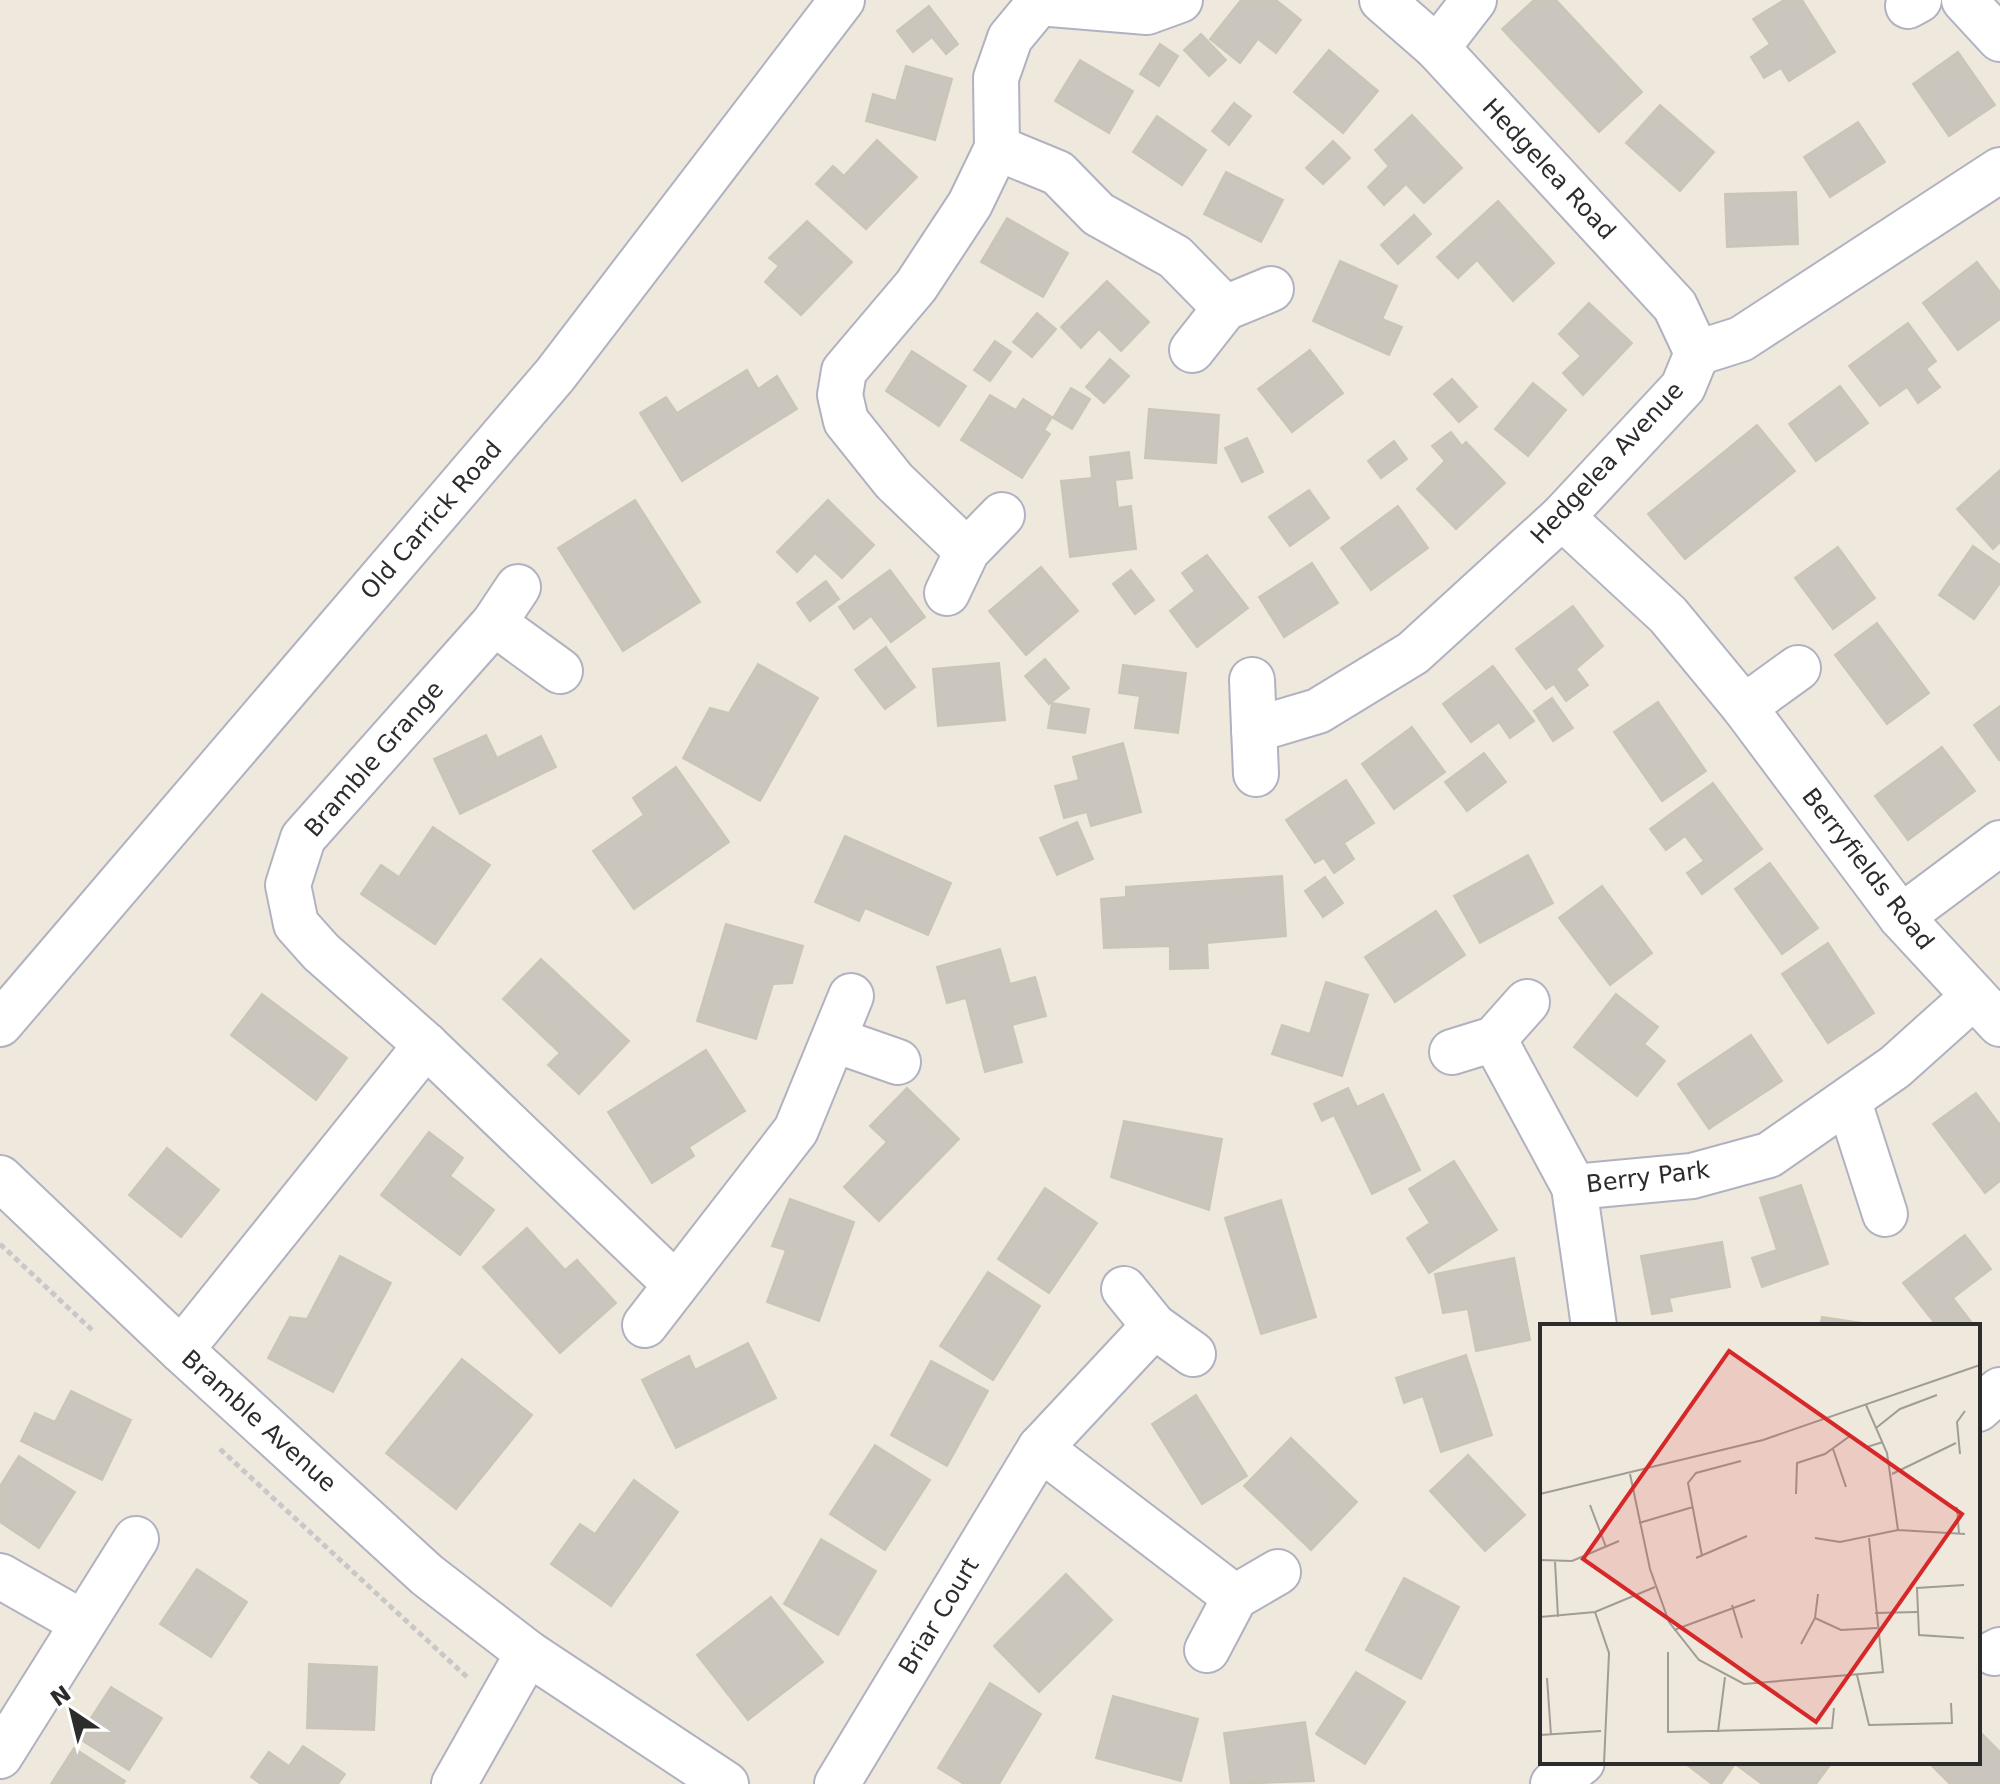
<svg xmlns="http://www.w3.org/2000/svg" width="2000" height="1784" font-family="'DejaVu Sans',sans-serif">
  <rect width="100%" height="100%" fill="#efe8dd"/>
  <g fill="#cac5bd" stroke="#cbc5b6" stroke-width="2">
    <polygon points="1241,0 1276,0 1301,20 1276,53 1258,39 1240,63 1210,39"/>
    <polygon points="1534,0 1556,0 1642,92 1599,132 1502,29"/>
    <polygon points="1784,0 1802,0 1835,52 1789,81 1781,68 1764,78 1751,57 1770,44 1753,19"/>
    <polygon points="929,6 958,44 946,54 932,37 913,52 897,31"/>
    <polygon points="1201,34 1226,60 1209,76 1184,50"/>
    <polygon points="1160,44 1178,56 1159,86 1140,74"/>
    <polygon points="1329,50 1378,91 1343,133 1294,92"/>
    <polygon points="1958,52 1995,105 1949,136 1913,84"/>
    <polygon points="1080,60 1133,91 1109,133 1055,101"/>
    <polygon points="906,66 952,79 935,140 866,121 873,94 896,101"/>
    <polygon points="1234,103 1251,116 1229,145 1212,131"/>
    <polygon points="1660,105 1714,152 1680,191 1626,143"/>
    <polygon points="1412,115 1462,168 1424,203 1406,184 1384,205 1368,187 1389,166 1375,150"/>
    <polygon points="1157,116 1206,150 1182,185 1133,152"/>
    <polygon points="1858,122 1885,162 1830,197 1804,157"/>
    <polygon points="877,140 917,177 866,229 816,184 833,166 844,176"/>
    <polygon points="1333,141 1350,158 1323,184 1306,168"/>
    <polygon points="1226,172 1283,200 1261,242 1204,214"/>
    <polygon points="1796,192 1798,244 1727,247 1725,194"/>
    <polygon points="1498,201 1554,263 1513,301 1477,260 1458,278 1437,257"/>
    <polygon points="1414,215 1431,234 1398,264 1381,245"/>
    <polygon points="1007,218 1068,253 1043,297 981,262"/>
    <polygon points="807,221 852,262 801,315 765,282 779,266 769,258"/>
    <polygon points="1340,261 1397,286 1382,319 1402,327 1389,355 1313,321"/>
    <polygon points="1977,262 2000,292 2000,319 1958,350 1923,303"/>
    <polygon points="1107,281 1149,322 1121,351 1099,329 1081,348 1061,327"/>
    <polygon points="1589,303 1632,343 1583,395 1563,373 1581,356 1559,334"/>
    <polygon points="1037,313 1056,329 1032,357 1013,342"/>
    <polygon points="1908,323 1936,361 1926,369 1940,387 1918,403 1907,387 1880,406 1849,366"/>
    <polygon points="995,341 1011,352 990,381 974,370"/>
    <polygon points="1310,350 1343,393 1292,432 1258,389"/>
    <polygon points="912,351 966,386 939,426 886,391"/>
    <polygon points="1110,359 1129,376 1104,403 1086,387"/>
    <polygon points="747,370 758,389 777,376 797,409 682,481 640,413 666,397 677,413"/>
    <polygon points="1452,379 1477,407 1459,422 1434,394"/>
    <polygon points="1533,383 1566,410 1528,456 1495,429"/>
    <polygon points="1840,386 1868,423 1816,461 1789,424"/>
    <polygon points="1071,388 1090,399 1072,429 1053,418"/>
    <polygon points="990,395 1016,410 1023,399 1052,417 1044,430 1050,434 1022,478 961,440"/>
    <polygon points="1149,409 1219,415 1216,463 1145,458"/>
    <polygon points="1757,425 1795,471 1685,559 1648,514"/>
    <polygon points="1451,432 1462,446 1466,442 1505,483 1456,529 1417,489 1445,461 1432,446"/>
    <polygon points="1247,438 1263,472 1242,482 1225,448"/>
    <polygon points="1394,441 1407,459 1381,478 1368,461"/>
    <polygon points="1129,452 1132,478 1115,480 1118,508 1131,506 1136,549 1070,557 1061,481 1092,478 1090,457"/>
    <polygon points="2000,470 2000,542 1993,549 1957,509"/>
    <polygon points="1309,490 1329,518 1290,546 1269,517"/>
    <polygon points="635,500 700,602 623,651 558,548"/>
    <polygon points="828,500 874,545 842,578 815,553 797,572 777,552"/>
    <polygon points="1398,506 1428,548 1371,590 1341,548"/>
    <polygon points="1973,546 2000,565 2000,583 1974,619 1939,595"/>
    <polygon points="1838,547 1875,598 1833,629 1795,578"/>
    <polygon points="1207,555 1248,608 1197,647 1170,611 1195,591 1182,573"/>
    <polygon points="1312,563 1338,603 1284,637 1259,597"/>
    <polygon points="1041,567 1078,611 1026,655 989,611"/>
    <polygon points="890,570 925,617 891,642 871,616 854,629 839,607"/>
    <polygon points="1131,570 1154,600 1135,614 1113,584"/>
    <polygon points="826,581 839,599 810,621 797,603"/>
    <polygon points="1573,606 1603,646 1576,669 1588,685 1566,701 1554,684 1546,689 1516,649"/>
    <polygon points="1877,623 1929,693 1887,724 1835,655"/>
    <polygon points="886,647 915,687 885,709 855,670"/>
    <polygon points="1045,659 1069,688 1049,704 1025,676"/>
    <polygon points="999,663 1005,720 938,726 933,669"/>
    <polygon points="758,664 818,698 760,801 683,758 710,708 729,713"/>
    <polygon points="1123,665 1186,673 1178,733 1135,728 1140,696 1119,693"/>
    <polygon points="1493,666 1534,721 1510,738 1499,722 1471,742 1443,704"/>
    <polygon points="1552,698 1573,728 1553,741 1534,711"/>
    <polygon points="1658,702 1706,771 1662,801 1614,732"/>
    <polygon points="1052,703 1089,709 1085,733 1048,728"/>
    <polygon points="2000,706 2000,760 1999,760 1974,725"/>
    <polygon points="1412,727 1445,772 1394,809 1362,764"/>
    <polygon points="486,735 497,758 541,736 556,767 460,814 434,759"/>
    <polygon points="1123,743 1141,812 1091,826 1087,812 1064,818 1055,786 1079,780 1073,757"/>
    <polygon points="1942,747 1975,791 1908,840 1875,796"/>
    <polygon points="1484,753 1506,782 1467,811 1445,782"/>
    <polygon points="676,767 729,842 634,909 593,851 644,815 633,798"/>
    <polygon points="1346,780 1374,823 1344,843 1354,859 1334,873 1324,858 1315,863 1286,820"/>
    <polygon points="1713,783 1762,849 1702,894 1687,873 1704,861 1685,836 1666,850 1650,829"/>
    <polygon points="1077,822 1093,859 1057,875 1040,838"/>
    <polygon points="433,827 490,865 435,944 361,894 381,865 399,877"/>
    <polygon points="845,836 951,883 928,935 865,908 859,921 815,902"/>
    <polygon points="1528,855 1553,903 1480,943 1454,896"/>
    <polygon points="1770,863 1818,928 1782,954 1735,889"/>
    <polygon points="1282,876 1286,936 1207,943 1208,968 1170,969 1170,946 1104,948 1101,899 1126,897 1126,887"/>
    <polygon points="1325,877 1343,903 1323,917 1305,891"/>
    <polygon points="1602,886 1652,953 1610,985 1559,918"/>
    <polygon points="1436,911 1465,955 1395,1002 1365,957"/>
    <polygon points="726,924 803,946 792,983 773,984 756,1039 697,1021"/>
    <polygon points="1828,943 1874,1013 1828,1043 1782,974"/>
    <polygon points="1000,949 1010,984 1035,977 1046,1016 1012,1025 1022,1062 985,1072 966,998 947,1003 937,967"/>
    <polygon points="541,959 629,1041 579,1094 548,1065 560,1053 503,999"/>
    <polygon points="1326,982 1368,995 1342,1076 1272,1054 1282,1025 1310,1034"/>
    <polygon points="262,994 347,1058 316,1100 231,1035"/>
    <polygon points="1616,994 1658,1027 1644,1044 1665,1061 1637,1096 1574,1047"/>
    <polygon points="1751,1035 1782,1081 1709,1129 1678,1084"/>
    <polygon points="706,1050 745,1111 689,1147 694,1156 652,1183 608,1112"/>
    <polygon points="907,1088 959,1139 879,1221 844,1187 887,1142 870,1126"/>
    <polygon points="1348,1088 1357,1107 1383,1094 1420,1170 1372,1194 1334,1115 1322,1121 1314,1104"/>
    <polygon points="1976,1093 2000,1125 2000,1181 1985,1193 1933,1124"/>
    <polygon points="1124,1121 1222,1139 1209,1210 1111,1177"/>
    <polygon points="429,1132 463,1158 450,1176 494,1210 460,1255 381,1195"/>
    <polygon points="167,1148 219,1190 181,1237 129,1195"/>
    <polygon points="1454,1161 1497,1230 1429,1273 1407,1238 1430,1223 1409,1189"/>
    <polygon points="1801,1185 1828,1264 1762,1287 1752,1258 1777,1250 1760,1198"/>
    <polygon points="1045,1188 1097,1223 1049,1293 998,1259"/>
    <polygon points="790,1199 854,1222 819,1321 767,1302 786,1250 772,1246"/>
    <polygon points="1281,1200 1316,1317 1261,1334 1225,1218"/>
    <polygon points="527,1228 565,1270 577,1260 616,1303 560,1353 483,1267"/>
    <polygon points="1965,1235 1991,1269 1953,1298 1972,1323 1967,1326 1937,1326 1903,1283"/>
    <polygon points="1722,1242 1730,1287 1669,1298 1672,1311 1652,1314 1641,1256"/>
    <polygon points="340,1256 391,1283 333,1392 268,1358 290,1317 307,1319"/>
    <polygon points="1514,1258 1530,1340 1476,1351 1468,1309 1443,1313 1435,1274"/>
    <polygon points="988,1272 1040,1306 993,1380 940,1346"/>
    <polygon points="1822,1317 1882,1326 1820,1326"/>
    <polygon points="748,1343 776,1398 676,1448 642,1380 689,1356 695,1370"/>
    <polygon points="1466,1355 1492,1435 1441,1452 1423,1396 1404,1403 1396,1378"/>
    <polygon points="462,1359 532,1415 456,1509 386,1453"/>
    <polygon points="931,1361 988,1391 947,1466 891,1435"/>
    <polygon points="71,1391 131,1420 102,1480 21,1441 35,1413 55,1422"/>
    <polygon points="1196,1395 1247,1476 1202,1504 1152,1424"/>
    <polygon points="1291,1438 1357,1502 1311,1550 1244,1486"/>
    <polygon points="875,1445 930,1480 885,1550 830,1514"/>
    <polygon points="1468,1455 1525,1515 1485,1551 1430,1491"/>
    <polygon points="19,1456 75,1492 39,1548 0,1522 0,1486"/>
    <polygon points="634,1480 678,1512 611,1606 551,1564 580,1524 595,1534"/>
    <polygon points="821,1539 876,1571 838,1635 784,1604"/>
    <polygon points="197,1569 247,1602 211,1657 160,1624"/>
    <polygon points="1066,1574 1112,1620 1039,1692 994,1646"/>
    <polygon points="1404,1578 1459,1607 1421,1679 1366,1650"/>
    <polygon points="771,1597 823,1662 748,1720 697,1655"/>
    <polygon points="309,1664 377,1667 374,1730 307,1728"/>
    <polygon points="1356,1672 1405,1702 1365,1764 1316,1734"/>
    <polygon points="990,1683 1041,1714 999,1784 964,1784 938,1768"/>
    <polygon points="111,1687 162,1718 129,1770 78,1738"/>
    <polygon points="1113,1696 1198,1719 1181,1781 1096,1758"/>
    <polygon points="1305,1722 1314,1781 1231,1784 1224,1733"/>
    <polygon points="1978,1730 2000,1752 2000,1784 1950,1784 1928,1762 1978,1762"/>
    <polygon points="303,1746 345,1774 338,1784 261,1784 251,1777 269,1752 289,1766"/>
    <polygon points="74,1748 125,1781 123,1784 51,1784"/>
    <polygon points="1690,1762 1826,1762 1830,1765 1816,1784 1762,1784 1735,1764 1721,1784 1712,1784 1687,1765"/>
  </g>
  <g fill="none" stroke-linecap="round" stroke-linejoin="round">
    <defs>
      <g id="street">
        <polyline points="1382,0 1437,48 1675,306 1697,353"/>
        <polyline points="1964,0 2000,39"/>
        <polyline points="1908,6 1919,0"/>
        <polyline points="1437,48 1474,0"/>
        <polyline points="997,148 1058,173 1098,214 1175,257 1225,308"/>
        <polyline points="1192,350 1225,308 1271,289"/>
        <polyline points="1697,353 1741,339 2000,170"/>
        <polyline points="1562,517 1668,615 1744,707 1901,917 2000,1024"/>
        <polyline points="967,551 894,481 846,421 840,395 844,371 916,286 970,204 997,148 996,78 1010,38 1039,3 1147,12 1180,0"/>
        <polyline points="518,587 494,623 303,838 288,885 296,924 321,952 426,1045 675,1284"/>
        <polyline points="947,593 967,551 1002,515"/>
        <polyline points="494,623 560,671"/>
        <polyline points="1252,680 1256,774"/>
        <polyline points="1744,707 1798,668"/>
        <polyline points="1254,730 1318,711 1413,653 1562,517 1683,387 1697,353"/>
        <polyline points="1901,917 2000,843"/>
        <polyline points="1494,1039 1574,1187 1594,1326"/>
        <polyline points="835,1040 898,1062"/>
        <polyline points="1452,1052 1494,1039 1527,1002"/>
        <polyline points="1849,1102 1885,1214"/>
        <polyline points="0,1178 181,1350 427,1575 528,1653 726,1784"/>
        <polyline points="1574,1187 1692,1176 1769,1155 1895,1067 1973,997"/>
        <polyline points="1124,1289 1154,1326 1193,1354"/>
        <polyline points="645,1325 796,1130 851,996"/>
        <polyline points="181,1350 426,1045"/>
        <polyline points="1978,1409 2000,1390"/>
        <polyline points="1040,1448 1235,1597"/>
        <polyline points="0,1576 83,1623"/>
        <polyline points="1207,1650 1235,1597 1278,1572"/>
        <polyline points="1994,1653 2000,1650"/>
        <polyline points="0,1756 136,1539"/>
        <polyline points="454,1784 528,1653"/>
        <polyline points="837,1784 1040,1448 1154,1326"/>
        <polyline points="1553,1784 1582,1762"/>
      </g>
      <polyline id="secondary" points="0,1024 555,375 842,0"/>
    </defs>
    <use href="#street" stroke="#b1b2c1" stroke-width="48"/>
    <use href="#secondary" stroke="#b1b2c1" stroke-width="48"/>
    <g stroke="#c8c8c8" stroke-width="5" stroke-dasharray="6 4" stroke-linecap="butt">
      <polyline points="0,1244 92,1330"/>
      <polyline points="220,1449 468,1678"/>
    </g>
    <use href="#street" stroke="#fff" stroke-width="44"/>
    <use href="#secondary" stroke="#fff" stroke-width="44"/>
  </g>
  <g text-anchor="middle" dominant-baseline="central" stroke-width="6" stroke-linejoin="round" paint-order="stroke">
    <g font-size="24" fill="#2c2c2c" stroke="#fff">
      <text transform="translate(1549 169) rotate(47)">Hedgelea Road</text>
      <text transform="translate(1607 463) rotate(-47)">Hedgelea Avenue</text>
      <text transform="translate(431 520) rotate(-49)">Old Carrick Road</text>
      <text transform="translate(374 759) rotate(-49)">Bramble Grange</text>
      <text transform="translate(1868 869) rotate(52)">Berryfields Road</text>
      <text transform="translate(1648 1177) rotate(-7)">Berry Park</text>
      <text transform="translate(259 1421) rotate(42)">Bramble Avenue</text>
      <text transform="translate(939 1616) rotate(-59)">Briar Court</text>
    </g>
  </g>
  <g transform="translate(1540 1324)">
    <rect width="440" height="440" fill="#efe8dd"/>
    <path fill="none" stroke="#a19d96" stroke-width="2" d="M326,81L347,129L358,206M336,104L360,85L397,71M293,125L306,163M420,130L417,98L425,87M90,150L110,245L129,298L159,336L204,360L343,348L329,214M352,150L416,119M0,170L223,116L440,41M256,170L257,139L285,130L310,112L327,123L343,118M50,181L66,223M411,183L417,184L419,210M99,199L153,183M275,214L300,218L358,206L425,210M162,232L148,159L156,149L201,137M156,234L207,212M0,236L32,237L79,217M15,238L18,293M424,261L377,264L379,311L424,314M192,281L202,314M55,288L69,329L64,440M335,289L377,288M0,293L55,288L115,263M275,294L301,306L337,304M134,306L215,276M261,320L275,294L278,270M128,328V408L292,404L294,384M317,351L329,401L412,399L411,379M7,354L11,411M178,408L185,353M0,411L61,407"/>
    <path fill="#d62828" fill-opacity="0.15" stroke="#d62828" stroke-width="4" d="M189,27L422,190L276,398L43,235Z"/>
    <rect width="440" height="440" fill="none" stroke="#2c2c2c" stroke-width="4"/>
  </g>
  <g transform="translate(72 1712) rotate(325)" stroke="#ffffff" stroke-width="6" paint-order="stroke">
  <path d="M0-6L14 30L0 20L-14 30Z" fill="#2c2c2c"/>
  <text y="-12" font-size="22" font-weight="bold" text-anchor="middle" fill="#2c2c2c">N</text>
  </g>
</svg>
